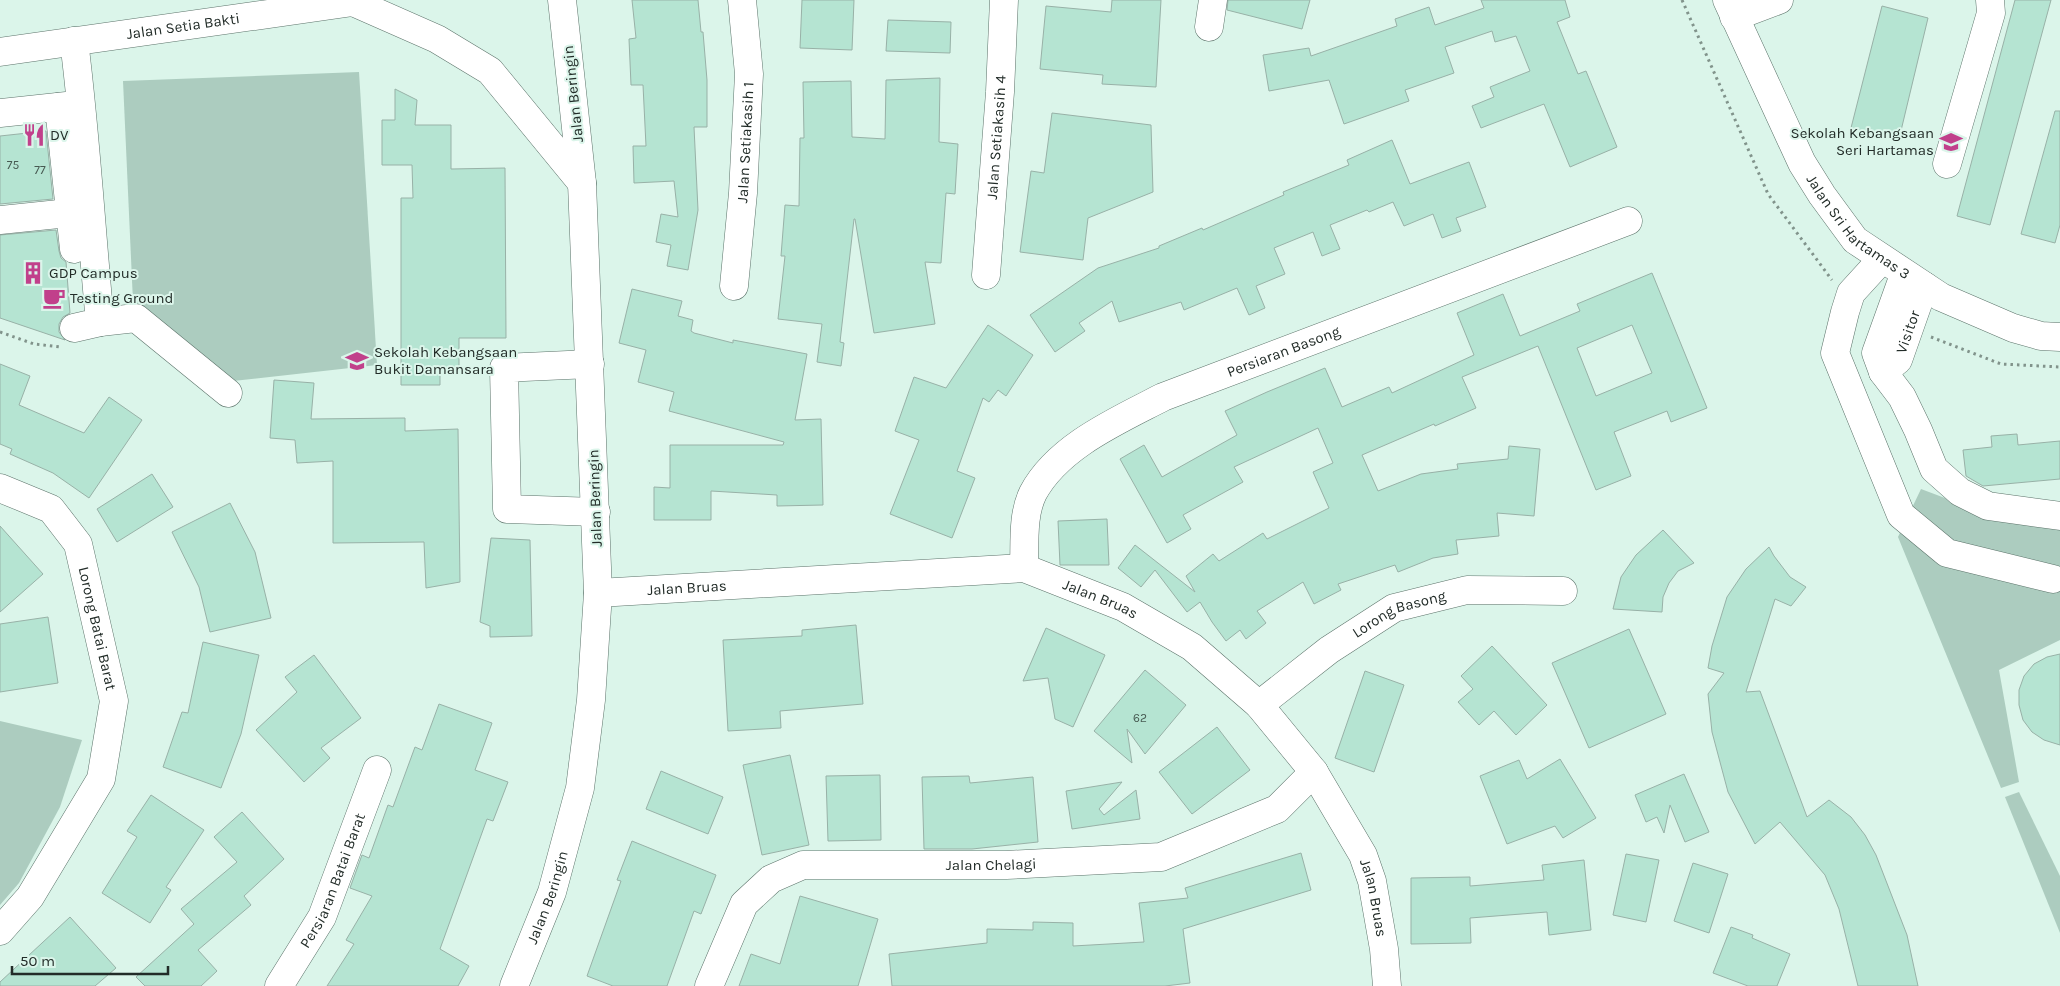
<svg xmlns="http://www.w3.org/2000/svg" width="2060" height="986" font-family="Karla,sans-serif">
  <rect width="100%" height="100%" fill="#dbf5ea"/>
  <g fill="#acccbf">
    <polygon points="359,72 377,365 224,382 133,302 123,81"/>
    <polygon points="1921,489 1998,518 2060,525 2060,640 1999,670 2019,782 2001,788 1898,537"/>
    <polygon points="0,721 82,740 60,807 19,883 0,905"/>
    <polygon points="2019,792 2060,876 2060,933 2005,797"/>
  </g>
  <g fill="#b5e4d2" stroke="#98b1a7" fill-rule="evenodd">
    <polygon points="632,0 698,0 701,32 703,32 707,80 707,127 694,127 698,210 688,270 667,266 671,245 656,242 661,214 678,217 674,181 634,183 633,146 646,146 643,85 631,85 629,39 636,38"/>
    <polygon points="802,0 854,0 852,50 800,48"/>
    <polygon points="1112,0 1161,0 1156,87 1102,84 1103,75 1040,69 1046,6 1111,12"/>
    <polygon points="1228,0 1310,0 1302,29 1227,10"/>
    <polygon points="1481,0 1565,0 1570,17 1557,22 1578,74 1586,71 1617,147 1570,167 1544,104 1481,128 1472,106 1494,97 1490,87 1530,71 1516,36 1495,42 1492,31 1445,47 1454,73 1405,90 1409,101 1344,124 1329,80 1269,91 1263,55 1309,48 1311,56 1397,26 1395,19 1429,7 1435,25 1484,8"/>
    <polygon points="2015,0 2051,0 1990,225 1957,216"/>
    <polygon points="1882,6 1928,18 1899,139 1851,128"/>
    <polygon points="888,20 951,22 950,53 886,51"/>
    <polygon points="940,78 939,142 958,144 955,194 946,193 941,263 925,262 935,324 874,333 855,219 854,219 840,342 844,343 841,366 817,362 822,324 778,319 785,256 781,256 785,205 799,206 800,138 804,138 803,82 851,81 852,137 885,139 886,80"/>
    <polygon points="395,89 417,100 415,125 451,125 451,169 505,168 506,338 459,338 459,373 440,373 440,385 401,385 401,198 413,198 412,165 382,165 382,120 395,120"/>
    <polygon points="2055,111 2060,111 2060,225 2055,243 2021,234"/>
    <polygon points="1052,113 1151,125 1153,192 1088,218 1083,260 1020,252 1031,171 1044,173"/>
    <polygon points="46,131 53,199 0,204 0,136"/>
    <polygon points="1392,140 1410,184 1469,162 1486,207 1456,218 1461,231 1442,238 1433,214 1404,226 1393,202 1369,212 1367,210 1330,225 1340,249 1322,256 1313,232 1274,248 1285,274 1256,286 1265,308 1249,315 1237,288 1184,310 1181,302 1119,322 1112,301 1079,323 1085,331 1055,352 1030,315 1098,268 1159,248 1159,246 1202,228 1203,230 1284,195 1283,192 1349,165 1347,160"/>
    <polygon points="56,230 59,251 61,258 66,262 70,313 63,317 59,324 59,332 65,340 0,318 0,235"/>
    <path d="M1652,273L1707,408L1671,422L1667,411L1614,432L1631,476L1596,490L1538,346L1462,377L1476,408L1435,426L1434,424L1362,455L1378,491L1421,474L1458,469L1457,464L1508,459L1509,446L1540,449L1534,516L1497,513L1499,536L1456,540L1458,554L1433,558L1398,572L1395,565L1338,584L1341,590L1314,604L1303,582L1257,611L1266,623L1246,639L1240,630L1226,641L1212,622L1200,602L1187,612L1155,570L1141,587L1118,568L1135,545L1195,592L1186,576L1213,554L1219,561L1263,533L1267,539L1329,508L1313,472L1333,463L1318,428L1234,467L1243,482L1183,515L1191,529L1167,543L1120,459L1144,445L1162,477L1237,435L1225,411L1267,392L1325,368L1342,407L1389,387L1392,393L1474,355L1457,313L1503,294L1520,336L1580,311L1577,304ZM1632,325L1652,373L1596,396L1577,348Z"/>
    <polygon points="632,289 682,301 678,316 693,320 691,331 694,333 733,343 733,340 807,354 795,420 821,419 823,505 777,506 777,495 711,491 711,520 654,520 654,487 670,488 670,445 783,445 784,442 669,411 674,392 638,382 646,350 619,343"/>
    <polygon points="988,325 1033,355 1006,396 998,390 989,402 983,398 957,471 975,478 952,538 890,514 919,440 895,431 914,377 946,388"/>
    <polygon points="0,364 30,376 19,405 84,433 109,397 142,420 89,498 53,473 10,454 12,449 0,444"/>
    <polygon points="274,380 314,383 311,419 405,418 405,431 458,429 460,582 426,588 424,542 333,543 333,461 297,463 295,440 270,438"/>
    <polygon points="2017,434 2018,445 2060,441 2060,479 1983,486 1966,476 1963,450 1992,447 1991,436"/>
    <polygon points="152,474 173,507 117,542 97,509"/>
    <polygon points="230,503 255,552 271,618 210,632 199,587 172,532"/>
    <polygon points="1107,519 1109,565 1060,565 1058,521"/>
    <polygon points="0,526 43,574 0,612"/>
    <polygon points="1663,530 1694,563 1678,571 1669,583 1663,597 1662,612 1613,609 1621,577 1636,555"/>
    <polygon points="491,538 530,540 532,636 490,637 490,626 480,622"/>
    <polygon points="1769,547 1774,556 1790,577 1806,587 1791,606 1775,599 1746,692 1760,691 1807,817 1829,800 1851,817 1865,835 1876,855 1907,935 1918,986 1858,986 1839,909 1825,875 1780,822 1755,844 1728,792 1712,732 1708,694 1724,673 1708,668 1712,646 1727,597 1746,569"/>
    <polygon points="48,617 58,683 0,692 0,624"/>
    <polygon points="856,625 863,704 780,711 781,728 728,731 723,640 802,636 802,630"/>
    <polygon points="1046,628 1105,655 1073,727 1055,719 1048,678 1023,681"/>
    <polygon points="1629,629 1666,714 1589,748 1552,663"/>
    <polygon points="203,642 259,655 241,734 221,788 163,767 182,712 188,713"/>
    <polygon points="1492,646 1547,705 1516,735 1494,711 1479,725 1458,702 1473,689 1461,676"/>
    <polygon points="2060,654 2060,745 2044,740 2032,732 2023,720 2019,705 2019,690 2024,676 2034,664 2047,657"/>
    <polygon points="314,655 361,718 321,748 330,758 304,782 256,730 297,692 285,677"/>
    <polygon points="1145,670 1186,705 1145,754 1127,729 1132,763 1094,731"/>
    <polygon points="1365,671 1404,685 1374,772 1335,758"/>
    <polygon points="439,704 492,723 475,770 508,782 493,821 487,819 440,949 469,966 458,986 327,986 354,944 346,940 372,896 350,888 362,855 369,858 388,805 393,807 415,747 422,750"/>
    <polygon points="1217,727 1250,770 1192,814 1159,772"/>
    <polygon points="790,755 809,845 762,855 743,765"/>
    <polygon points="1560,759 1596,818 1563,838 1555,826 1507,844 1480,776 1519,760 1527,779"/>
    <polygon points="661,771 723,797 708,834 646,809"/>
    <polygon points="1684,774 1709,832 1685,842 1670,805 1664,833 1657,817 1646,822 1635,795"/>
    <polygon points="880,775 881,840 828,841 826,776"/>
    <polygon points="969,776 970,783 1033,777 1038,842 972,849 924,849 922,777"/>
    <polygon points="1122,782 1099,809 1104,815 1136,790 1140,819 1072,829 1066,791"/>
    <polygon points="151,795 204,830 166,887 171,890 150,923 102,893 137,837 127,831"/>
    <polygon points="242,812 284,859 244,896 251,905 198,950 217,971 201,986 145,986 136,977 194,924 181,909 237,862 214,837"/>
    <polygon points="632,841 716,875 701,914 694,911 667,986 613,986 587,976 621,881 617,880"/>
    <polygon points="1301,853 1311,890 1183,929 1190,983 1165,986 892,986 889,954 987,943 987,929 1033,930 1033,922 1073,923 1073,946 1144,942 1139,903 1188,898 1185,888"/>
    <polygon points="1626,854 1659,860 1646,922 1613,915"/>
    <polygon points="1584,860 1591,930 1549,935 1547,912 1470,918 1471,943 1411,944 1411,878 1470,877 1470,886 1544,880 1542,865"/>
    <polygon points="1693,863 1728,874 1709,933 1674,921"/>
    <polygon points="800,896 878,919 858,986 739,986 751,954 780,964"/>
    <polygon points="70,917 116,968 95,986 0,986 0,982"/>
    <polygon points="1731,927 1753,935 1752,938 1790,954 1777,986 1748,986 1713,973"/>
  </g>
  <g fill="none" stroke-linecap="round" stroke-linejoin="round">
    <defs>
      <g id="minor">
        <path id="s1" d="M1727,0L1802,163L1822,195L1855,240L1941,297L2013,328L2041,336L2060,337"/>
        <polyline points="353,2 437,39 490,71 582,183"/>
        <polyline points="1734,17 1779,0"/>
        <polyline points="1209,27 1213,0"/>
        <path d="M74,41C86,135 91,229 100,322L74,328"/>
        <path id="s2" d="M0,52L367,0"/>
        <polyline points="59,107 74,249"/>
        <polyline points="0,113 76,105"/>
        <polyline points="1947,164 1991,13 1990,0"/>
        <polyline points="0,220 88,211"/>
        <polyline points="1882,259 1851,293 1845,312 1835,353 1901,515 1947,553 2053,579"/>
        <path id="s3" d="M986,275L1000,92L1004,0"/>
        <polyline points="1904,275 1876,353 1883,372 1902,397 1918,430 1934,469 1960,492 1988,506 2060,516"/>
        <path id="s4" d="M734,286L743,193L749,74L742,0"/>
        <polyline points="100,322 136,318 228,393"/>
        <polyline points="590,364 504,368 507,509 596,512"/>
        <path id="s5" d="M1883,372L1898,360L1924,286"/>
        <path id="s6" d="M0,488L51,509L78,544L114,701L101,779L30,897L0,931"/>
        <path id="s7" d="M1024,568C1025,544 1022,515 1033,493C1058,446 1119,420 1163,397L1628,221"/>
        <path id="s8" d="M598,593L1024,568L1123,607L1192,647L1259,705L1314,772L1363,855L1372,881L1384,949L1387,986"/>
        <path id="s9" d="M1259,705L1329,650L1394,608L1467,590L1563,591"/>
        <path id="s10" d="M279,986L322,917L377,770"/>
        <path id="s11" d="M514,986L552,892L580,788L591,700L598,593L582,183L562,0"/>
        <path id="s12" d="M709,986L744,904L771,879L803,865H1006L1161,857L1277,809L1314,772"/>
      </g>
    </defs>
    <use href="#minor" stroke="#5c736a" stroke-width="29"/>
    <g stroke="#81938b" stroke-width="3" stroke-dasharray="2.5 4" stroke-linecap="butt">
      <polyline points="1682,0 1768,194 1832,280"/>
      <polyline points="0,332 34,344 60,347"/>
      <polyline points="1931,337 2001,364 2060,367"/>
    </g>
    <use href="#minor" stroke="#fff" stroke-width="28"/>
  </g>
  <defs>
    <symbol id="restaurant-bare" viewBox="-9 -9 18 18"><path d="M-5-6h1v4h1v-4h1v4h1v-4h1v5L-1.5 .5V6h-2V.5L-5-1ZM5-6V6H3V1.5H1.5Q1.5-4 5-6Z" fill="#c1408b" stroke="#dbf5ea" stroke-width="2.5" paint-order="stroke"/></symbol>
    <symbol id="school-bare" viewBox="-9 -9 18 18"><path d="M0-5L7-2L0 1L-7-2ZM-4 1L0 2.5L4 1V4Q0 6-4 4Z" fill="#c1408b" stroke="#dbf5ea" stroke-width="2.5" paint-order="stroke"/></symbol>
    <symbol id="building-bare" viewBox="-9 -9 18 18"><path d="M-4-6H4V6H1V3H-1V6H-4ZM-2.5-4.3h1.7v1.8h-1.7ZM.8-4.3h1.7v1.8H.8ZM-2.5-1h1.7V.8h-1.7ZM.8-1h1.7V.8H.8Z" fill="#c1408b" stroke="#dbf5ea" stroke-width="2.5" paint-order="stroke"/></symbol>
    <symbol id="cafe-bare" viewBox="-9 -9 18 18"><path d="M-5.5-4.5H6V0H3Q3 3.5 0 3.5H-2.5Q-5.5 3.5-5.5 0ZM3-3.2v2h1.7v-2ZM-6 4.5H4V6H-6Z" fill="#c1408b" stroke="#dbf5ea" stroke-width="2.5" paint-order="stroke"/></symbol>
  </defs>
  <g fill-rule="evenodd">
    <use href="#restaurant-bare" x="18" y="119" width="32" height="32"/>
    <use href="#school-bare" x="1935" y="126" width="32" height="32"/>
    <use href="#building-bare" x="17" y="257" width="32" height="32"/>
    <use href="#cafe-bare" x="38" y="282" width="32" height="32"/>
    <use href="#school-bare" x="341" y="345" width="32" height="32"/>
  </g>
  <g text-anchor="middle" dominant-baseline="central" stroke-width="4" stroke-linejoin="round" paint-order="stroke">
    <g font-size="12" fill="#475a52">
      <text x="13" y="165">75</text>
      <text x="40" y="170">77</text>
      <text x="1140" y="718">62</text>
    </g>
    <g font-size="15" fill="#222c28" stroke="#dbf5ea">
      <text stroke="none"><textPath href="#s2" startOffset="185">Jalan Setia Bakti</textPath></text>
      <text transform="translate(573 94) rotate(-96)">Jalan Beringin</text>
      <text stroke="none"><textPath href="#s3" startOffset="138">Jalan Setiakasih 4</textPath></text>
      <text stroke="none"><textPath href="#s4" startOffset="144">Jalan Setiakasih 1</textPath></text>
      <text stroke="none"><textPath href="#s1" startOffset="266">Jalan Sri Hartamas 3</textPath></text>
      <text stroke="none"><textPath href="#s5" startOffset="49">Visitor</textPath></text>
      <text stroke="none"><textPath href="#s7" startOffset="369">Persiaran Basong</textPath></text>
      <text transform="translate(595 498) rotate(-92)">Jalan Beringin</text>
      <text stroke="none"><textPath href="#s8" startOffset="89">Jalan Bruas</textPath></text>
      <text stroke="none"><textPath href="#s8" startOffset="509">Jalan Bruas</textPath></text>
      <text stroke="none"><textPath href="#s9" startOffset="169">Lorong Basong</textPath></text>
      <text stroke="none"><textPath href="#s6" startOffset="186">Lorong Batai Barat</textPath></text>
      <text stroke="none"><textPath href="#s12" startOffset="349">Jalan Chelagi</textPath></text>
      <text stroke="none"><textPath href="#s10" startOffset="119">Persiaran Batai Barat</textPath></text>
      <text stroke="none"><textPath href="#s11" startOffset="95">Jalan Beringin</textPath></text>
      <text stroke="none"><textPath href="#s8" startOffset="929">Jalan Bruas</textPath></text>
    </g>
    <g font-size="15" fill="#222c28" stroke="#dbf5ea" text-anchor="start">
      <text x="1934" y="133" text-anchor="end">Sekolah Kebangsaan<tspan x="1934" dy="17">Seri Hartamas</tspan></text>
      <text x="50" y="135">DV</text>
      <text x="49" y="273">GDP Campus</text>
      <text x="70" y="298">Testing Ground</text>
      <text x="374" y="352">Sekolah Kebangsaan<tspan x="374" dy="17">Bukit Damansara</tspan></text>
    </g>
  </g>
  <path d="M12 966v8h156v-8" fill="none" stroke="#222c28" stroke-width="2.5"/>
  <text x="20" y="966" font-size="15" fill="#222c28" stroke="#dbf5ea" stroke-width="4" paint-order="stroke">50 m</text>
</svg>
